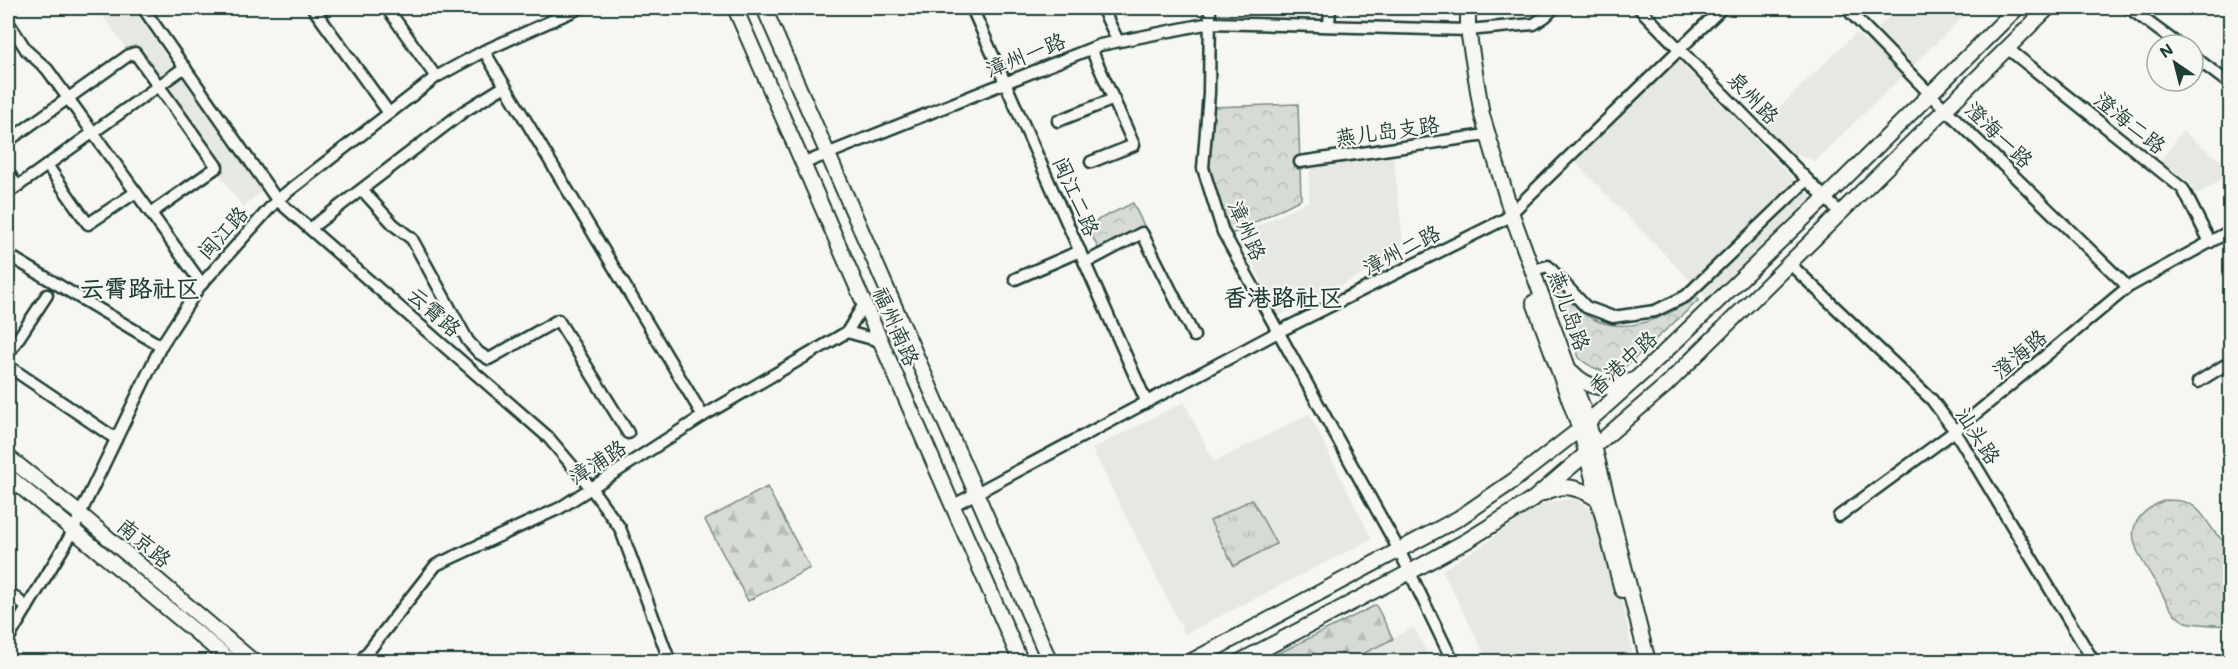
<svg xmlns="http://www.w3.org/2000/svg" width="2238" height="669" font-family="Mali,'LXGW WenKai TC',sans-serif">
  <defs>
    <pattern id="grass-tufts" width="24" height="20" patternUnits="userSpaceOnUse" patternTransform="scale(1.5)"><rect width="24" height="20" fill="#d6dbd6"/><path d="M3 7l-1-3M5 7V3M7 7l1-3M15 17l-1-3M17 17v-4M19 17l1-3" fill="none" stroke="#b7bdb8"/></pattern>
    <pattern id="forest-firs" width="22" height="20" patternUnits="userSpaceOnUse" patternTransform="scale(1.5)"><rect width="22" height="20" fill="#d6dbd6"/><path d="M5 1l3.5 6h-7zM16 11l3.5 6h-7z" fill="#b7bdb8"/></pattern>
    <pattern id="park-crowns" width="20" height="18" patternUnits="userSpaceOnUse" patternTransform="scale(1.5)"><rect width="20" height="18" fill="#d6dbd6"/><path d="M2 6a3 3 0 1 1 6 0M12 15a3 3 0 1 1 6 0" fill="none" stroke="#b7bdb8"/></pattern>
  </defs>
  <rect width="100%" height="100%" fill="#f6f6f2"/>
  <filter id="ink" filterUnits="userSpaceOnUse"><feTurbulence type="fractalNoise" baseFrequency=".0167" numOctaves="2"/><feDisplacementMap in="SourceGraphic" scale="12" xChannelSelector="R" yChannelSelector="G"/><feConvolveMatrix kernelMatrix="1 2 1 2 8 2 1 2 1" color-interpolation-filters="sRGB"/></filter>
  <g filter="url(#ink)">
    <g fill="#e6e8e4">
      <polygon points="97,8 132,8 263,190 243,207"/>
      <polygon points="1898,8 1972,8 1815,161 1792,152 1763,123 1856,33 1864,41"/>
      <polygon points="1678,60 1812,198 1708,299 1574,161"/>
      <polygon points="2182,131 2230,168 2230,175 2196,195 2191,184 2160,162"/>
      <polygon points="1393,150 1404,254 1279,316 1239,235 1309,201 1310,164"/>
      <polygon points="1184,402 1214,462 1309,414 1372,539 1185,634 1092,449"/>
      <polygon points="1574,498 1596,512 1620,590 1634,661 1488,661 1442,570 1489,541 1535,505"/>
      <polygon points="1414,627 1431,661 1358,661 1356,657"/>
    </g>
    <polygon fill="url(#grass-tufts)" stroke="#7a8c85" stroke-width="1.5" points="1252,499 1276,544 1234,566 1210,521"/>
    <g fill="url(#forest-firs)" stroke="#7a8c85" stroke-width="1.5">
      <polygon points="767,487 810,568 748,601 705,520"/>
      <polygon points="1376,605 1393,639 1356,657 1358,661 1263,661"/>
    </g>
    <g fill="url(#park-crowns)" stroke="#7a8c85" stroke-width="1.5">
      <polygon points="1298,104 1301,199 1230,235 1208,166 1212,107"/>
      <polygon points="1133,203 1146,230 1100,252 1087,225"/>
      <path d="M1554,283C1565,295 1577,310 1591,318C1625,336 1667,318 1695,297L1699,300L1618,373C1602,372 1592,369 1579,358Z"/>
      <path d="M2165,500C2171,500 2179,500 2185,502C2207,509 2209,535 2230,545V626C2221,625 2192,625 2184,621C2172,616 2165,599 2159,588C2137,552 2112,523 2165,500Z"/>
    </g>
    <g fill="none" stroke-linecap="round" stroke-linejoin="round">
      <defs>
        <g id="minor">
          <polyline points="143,8 277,200 548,437 591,488 620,528 670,662"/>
          <polyline points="313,8 389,113"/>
          <polyline points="387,8 436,77"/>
          <polyline points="972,8 1146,401"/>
          <polyline points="1102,8 1118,41"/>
          <polyline points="1210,8 1209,93 1203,168 1223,232 1399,550 1453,662"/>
          <polyline points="1639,8 1840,213"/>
          <polyline points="1846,8 1930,94 2128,287"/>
          <polyline points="2129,8 2179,45"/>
          <polyline points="8,22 27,51 47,69 202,284"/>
          <polyline points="1329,26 1330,8"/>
          <polyline points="2007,48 2183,189 2210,242"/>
          <polyline points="1091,49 1134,145 1091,162"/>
          <polyline points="484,51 703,416"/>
          <polyline points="2193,56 2230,84"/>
          <polyline points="1058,121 1114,99"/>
          <polyline points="8,141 129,55 135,53 217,167 151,213"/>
          <polyline points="1300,162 1479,136"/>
          <polyline points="802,164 1100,45 1210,23 1468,30 1534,24 1546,16 1554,8"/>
          <polyline points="47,165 88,224 136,192"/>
          <polyline points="8,172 17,186"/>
          <polyline points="362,190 394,225 412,239 468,341 479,353 489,359 558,320 628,433"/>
          <polyline points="8,193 185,67"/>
          <polyline points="311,228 463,112 505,86"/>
          <polyline points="8,255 161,346"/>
          <polyline points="1085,263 1142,233 1194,336"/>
          <polyline points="1789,263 1932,400 1955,431 2094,662"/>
          <polyline points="1533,270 1548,266 1586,307 1613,317 1655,311 1686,296 1807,180"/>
          <polyline points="1015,279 1080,251"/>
          <polyline points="847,332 864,304"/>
          <polyline points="8,354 47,295"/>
          <polyline points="8,366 116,439"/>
          <polyline points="2198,382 2230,362"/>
          <polyline points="952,506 1278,332 1505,219 1722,8"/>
          <polyline points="1839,516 1955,431 2128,287 2230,231"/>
          <polyline points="8,591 27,608"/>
          <polyline points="8,639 74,530 80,514 161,346 199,287 277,200 436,77 484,51 580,8"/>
          <polyline points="360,662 436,565 560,508 703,416 847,332 880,341"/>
        </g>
        <g id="major">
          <polyline points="735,8 1021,662"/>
          <polyline points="764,8 1050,662"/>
          <polyline points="1468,8 1468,30 1482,115 1511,212 1588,422 1648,662"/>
          <polyline points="1534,302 1580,429 1622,590"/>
          <path d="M1572,372C1589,390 1607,391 1630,381"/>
          <polyline points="8,457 80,514 254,662"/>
          <polyline points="8,476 232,662"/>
          <path d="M1544,493C1564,483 1579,487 1597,499"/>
          <polyline points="1190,662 1459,518 1513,481 1580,429 1647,369 1825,198 2017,8"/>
          <polyline points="1239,662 1410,572 1468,540 1532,500 1665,386 2048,8"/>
        </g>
      </defs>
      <use href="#minor" stroke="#1f3d34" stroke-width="15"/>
      <use href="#major" stroke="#1f3d34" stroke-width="18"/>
      <use href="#minor" stroke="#f6f6f2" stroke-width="10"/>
      <use href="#major" stroke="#f6f6f2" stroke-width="14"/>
    </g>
  </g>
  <g text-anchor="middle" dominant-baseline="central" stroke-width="4.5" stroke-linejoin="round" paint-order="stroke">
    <g font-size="21" fill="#1f3d34" stroke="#f6f6f2">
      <text transform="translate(1025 54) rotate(-22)">漳州一路</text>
      <text transform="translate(1754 97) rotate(46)">泉州路</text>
      <text transform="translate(2131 122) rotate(39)">澄海二路</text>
      <text transform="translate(1387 130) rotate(-8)">燕儿岛支路</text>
      <text transform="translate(2000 134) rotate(44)">澄海一路</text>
      <text transform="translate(1077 196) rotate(66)">闽江二路</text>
      <text transform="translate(1248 230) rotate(66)">漳州路</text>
      <text transform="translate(222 232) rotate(-48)">闽江路</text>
      <text transform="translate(1401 249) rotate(-27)">漳州二路</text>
      <text transform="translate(1570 310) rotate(70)">燕儿岛路</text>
      <text transform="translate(435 311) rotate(41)">云霄路</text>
      <text transform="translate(897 326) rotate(66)">福州南路</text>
      <text transform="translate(2019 353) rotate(-40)">澄海路</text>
      <text transform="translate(1622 362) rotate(-42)">香港中路</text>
      <text transform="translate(1979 435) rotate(57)">汕头路</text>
      <text transform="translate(597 461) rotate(-33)">漳浦路</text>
      <text transform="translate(145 542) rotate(40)">南京路</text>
    </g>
    <g font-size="24" font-weight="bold" fill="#1f3d34" stroke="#f6f6f2">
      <text x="140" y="287">云霄路社区</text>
      <text x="1283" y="296">香港路社区</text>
    </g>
  </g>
  <rect width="2238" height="669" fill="none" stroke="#f6f6f2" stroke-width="30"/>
  <rect x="15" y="15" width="2208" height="639" fill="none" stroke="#1f3d34" stroke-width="2" filter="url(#ink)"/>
  <g transform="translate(2175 63) rotate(325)"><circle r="28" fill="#f6f6f2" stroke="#a0aca6" stroke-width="1.5"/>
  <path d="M0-4.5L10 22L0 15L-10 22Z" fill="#1f3d34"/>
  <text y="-9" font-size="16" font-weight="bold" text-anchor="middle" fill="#1f3d34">N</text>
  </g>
</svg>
